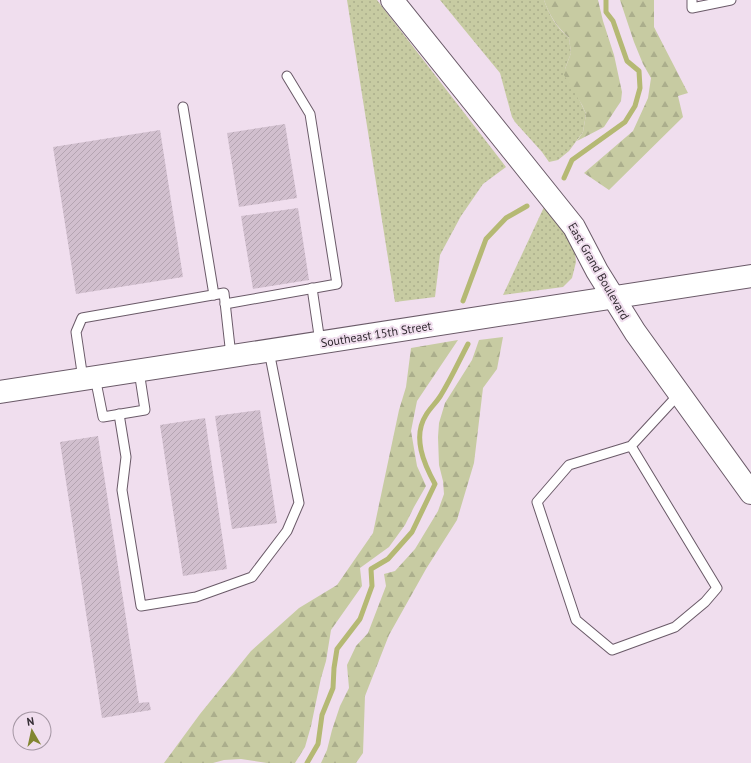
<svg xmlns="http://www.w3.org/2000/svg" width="751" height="763" font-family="'PT Sans',sans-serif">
  <defs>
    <pattern id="grass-dots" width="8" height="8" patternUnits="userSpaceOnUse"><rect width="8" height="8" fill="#c7cba2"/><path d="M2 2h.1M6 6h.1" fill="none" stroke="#abae8c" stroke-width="1.8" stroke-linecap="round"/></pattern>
    <pattern id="forest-firs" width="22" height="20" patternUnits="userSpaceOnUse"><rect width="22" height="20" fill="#c7cba2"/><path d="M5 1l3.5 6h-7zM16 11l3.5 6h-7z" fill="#abae8c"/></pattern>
    <pattern id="building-hatch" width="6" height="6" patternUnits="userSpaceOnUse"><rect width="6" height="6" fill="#d1bfce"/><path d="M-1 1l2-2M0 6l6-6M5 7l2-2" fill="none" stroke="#b4a4b1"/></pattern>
  </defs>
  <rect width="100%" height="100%" fill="#f0deee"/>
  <g fill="url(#grass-dots)">
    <polygon points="347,0 377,0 506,167 483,184 461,216 440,255 435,297 395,302"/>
    <path d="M440,0H544C549,15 557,28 569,38L571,53L565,69L586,114L583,132L569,151L558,160L549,162L542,152L515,122L512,117L500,73Z"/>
    <polygon points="544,207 574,242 576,262 572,278 563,287 503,295"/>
  </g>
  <g fill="url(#forest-firs)">
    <path d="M544,0H598L603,21L614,55L622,92L621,101L604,127L577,141L583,132L586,114L582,105L564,75L565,69L571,53L569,38C557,27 549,15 544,0Z"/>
    <polygon points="620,0 654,0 654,27 688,93 678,96 683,117 609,190 584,173 633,131 648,98 651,78 643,64 634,42"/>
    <polygon points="503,337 497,369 483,388 474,463 457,520 426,569 389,635 365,696 363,753 356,763 321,763 327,750 332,730 340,706 349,688 347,665 356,646 368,633 386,586 384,574 395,571 415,549 438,511 444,494 443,481 439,465 438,437 439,423 445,403 472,360 479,340"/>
    <polygon points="458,340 417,401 411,431 417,466 426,486 414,507 405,525 389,547 360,568 362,586 331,630 326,661 321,678 311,726 305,747 295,763 267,763 241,759 224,760 213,763 164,763 200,714 251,651 299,608 337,585 373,533 399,410 406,387 411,348"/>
  </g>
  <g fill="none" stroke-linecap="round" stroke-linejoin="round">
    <g stroke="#b5b974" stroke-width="5">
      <polyline points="564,178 572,160 625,122 635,106 640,88 639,71 627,61 613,21 606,12 606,0"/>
      <polyline points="463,301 486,239 506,218 527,206"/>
      <path d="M307,763L318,744L322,715L333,688L334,668L337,649L360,619L372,586L371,569L388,559L412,532L435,484C424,464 412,437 426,415C430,408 437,402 441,395C451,379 459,361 468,344"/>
    </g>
  </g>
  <g fill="url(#building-hatch)">
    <polygon points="285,124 297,198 239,207 227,133"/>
    <polygon points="160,130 183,277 76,294 53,147"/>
    <polygon points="298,208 309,280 253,289 241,216"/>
    <polygon points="260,410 277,523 232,529 215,416"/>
    <polygon points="205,418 227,569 183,576 160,425"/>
    <polygon points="98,436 139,703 149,702 151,710 102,718 60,442"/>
  </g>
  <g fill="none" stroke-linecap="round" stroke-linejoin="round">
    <defs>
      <g id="service">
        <polyline points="692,0 692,8 731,0"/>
        <polyline points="183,107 214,295"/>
        <polyline points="312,288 320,342"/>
        <polyline points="225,304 337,284 310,114 287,76"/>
        <polyline points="95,377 103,417 145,410 139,371"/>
        <polyline points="83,379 76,332 82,318 224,293 231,356"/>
        <polyline points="119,414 126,457 122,490 141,606 196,597 252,577 287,531 299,503 269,351"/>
        <polyline points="631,446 569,465 537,502 576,620 612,650 675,627 705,602 717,588 631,446 679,394"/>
      </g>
      <polyline id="tertiary" points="392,0 574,227 597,271 635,332 751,493"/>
      <polyline id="secondary" points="0,392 751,276"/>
    </defs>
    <use href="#service" stroke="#6a5a68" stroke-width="11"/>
    <use href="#tertiary" stroke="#6a5a68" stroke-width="24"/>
    <use href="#secondary" stroke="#6a5a68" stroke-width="24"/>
    <use href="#service" stroke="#fff" stroke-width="9"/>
    <use href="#tertiary" stroke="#fff" stroke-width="22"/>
    <use href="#secondary" stroke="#fff" stroke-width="22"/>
  </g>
  <g text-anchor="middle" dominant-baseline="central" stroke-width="4" stroke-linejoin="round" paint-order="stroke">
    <g font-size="12" fill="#322b32" stroke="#f0deee">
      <text transform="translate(599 271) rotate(60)">East Grand Boulevard</text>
      <text transform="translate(376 334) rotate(-9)">Southeast 15th Street</text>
    </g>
  </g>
  <g transform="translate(32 731) rotate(351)"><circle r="19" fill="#f0deee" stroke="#a496a3"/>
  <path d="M0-3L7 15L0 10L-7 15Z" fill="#828630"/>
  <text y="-6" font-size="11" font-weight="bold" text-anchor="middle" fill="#322b32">N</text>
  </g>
</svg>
